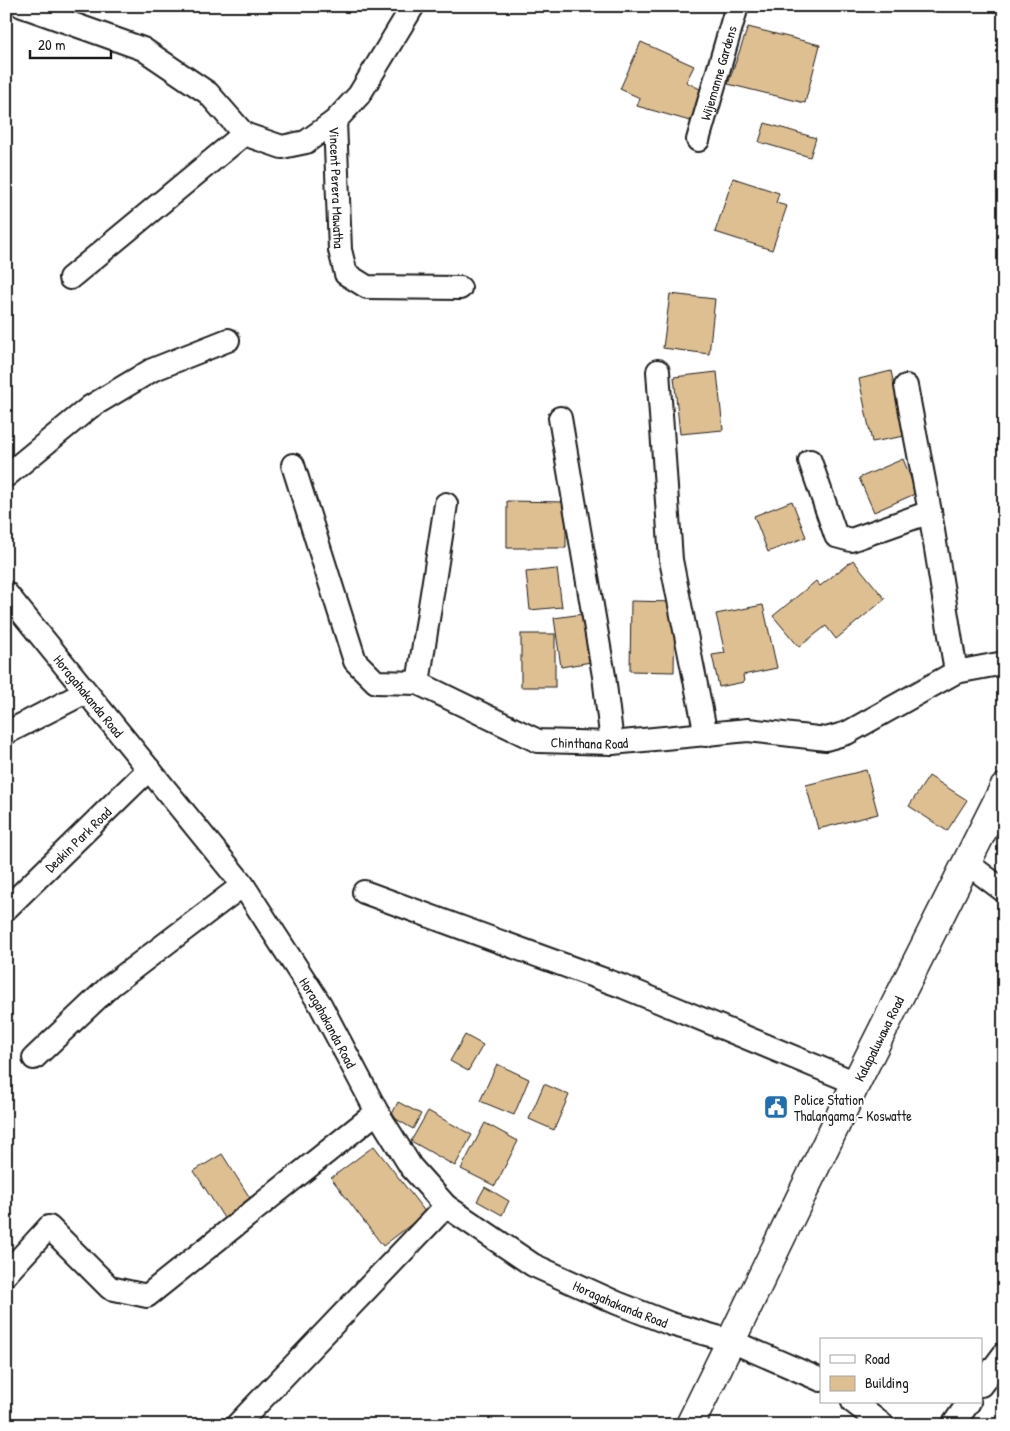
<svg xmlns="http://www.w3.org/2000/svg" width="1010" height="1431" font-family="'Patrick Hand',sans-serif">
  <rect width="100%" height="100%" fill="#fff"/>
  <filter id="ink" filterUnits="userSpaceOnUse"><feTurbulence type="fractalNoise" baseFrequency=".02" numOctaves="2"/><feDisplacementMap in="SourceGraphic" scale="10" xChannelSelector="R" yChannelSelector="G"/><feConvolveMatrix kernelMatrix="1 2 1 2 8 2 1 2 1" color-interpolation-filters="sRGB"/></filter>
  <g filter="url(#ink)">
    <g fill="#debf91" stroke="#1c1c1c">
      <polygon points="748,27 820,45 805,103 728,84"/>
      <polygon points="641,42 694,66 686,82 704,91 690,121 637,106 640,98 620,89"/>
      <polygon points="765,123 816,138 810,157 759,142"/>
      <polygon points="733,178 779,193 776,203 787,206 772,250 715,232"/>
      <polygon points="670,294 715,299 709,354 663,348"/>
      <polygon points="891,371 905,436 872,442 859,379"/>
      <polygon points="717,372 723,430 680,434 674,377"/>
      <polygon points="903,459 917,493 874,512 859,478"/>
      <polygon points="507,501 566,502 566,548 507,548"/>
      <polygon points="792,501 806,537 768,552 754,516"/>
      <polygon points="853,560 885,599 836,639 826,626 799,647 773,616 816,581 820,586"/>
      <polygon points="557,569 562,607 530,610 526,572"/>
      <polygon points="631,601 675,602 674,672 630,671"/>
      <polygon points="763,605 777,668 743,675 744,682 719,687 712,655 725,653 716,614"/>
      <polygon points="583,614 591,662 561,667 554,618"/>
      <rect x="521" y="634" width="34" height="53"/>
      <polygon points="866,770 878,814 818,829 806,785"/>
      <polygon points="929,776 967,800 947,831 909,806"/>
      <polygon points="465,1035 483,1045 468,1071 450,1061"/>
      <polygon points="497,1064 529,1079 514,1115 480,1101"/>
      <polygon points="544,1084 569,1095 554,1130 529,1119"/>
      <polygon points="398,1102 421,1114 413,1129 391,1116"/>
      <polygon points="428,1111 472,1135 455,1166 411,1141"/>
      <polygon points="485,1123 518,1141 495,1186 461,1169"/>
      <polygon points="374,1146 426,1213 383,1246 331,1178"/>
      <polygon points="222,1154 252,1201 224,1218 194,1171"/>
      <polygon points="485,1187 509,1201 502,1215 477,1201"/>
    </g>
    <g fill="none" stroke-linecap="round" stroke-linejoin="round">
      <defs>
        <g id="minor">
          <polyline points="22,6 143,49 208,93 244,134 282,147 306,142 335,121"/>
          <path id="s1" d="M413,6L359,95L335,121L340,250L346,274L367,287L460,288"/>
          <path id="s2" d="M698,140L737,6"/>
          <polyline points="70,278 244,134"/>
          <polyline points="658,371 671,560 706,735"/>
          <polyline points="906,386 930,512 956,672"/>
          <polyline points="560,418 604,676 612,743"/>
          <polyline points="810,461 836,536 851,540 930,512"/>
          <path id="s3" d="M293,465L355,661L376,682L418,683L538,741L612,743L748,730L826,739L847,733L956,672L1004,663"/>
          <polyline points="6,476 90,407 152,370 228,340"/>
          <path id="s4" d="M6,593L243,885L320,1004L377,1112L411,1167L446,1206L533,1265L617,1303L671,1324L731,1341L821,1380"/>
          <polyline points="418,683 446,504"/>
          <polyline points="6,733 86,692"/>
          <polyline points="967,863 1004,891"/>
          <polyline points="364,892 624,987 856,1083"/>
          <path id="s5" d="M6,909L149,769"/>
          <polyline points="34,1058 110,986 243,885"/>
          <polyline points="6,1274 49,1227 110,1288 147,1296 377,1112"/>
          <polyline points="981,1385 1004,1354"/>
          <polyline points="853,1402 883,1425"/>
          <polyline points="237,1425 446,1206"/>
          <polyline points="953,1425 969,1402"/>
        </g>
        <g id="primary">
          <path id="s6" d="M690,1425L856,1083L1004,788"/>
        </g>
      </defs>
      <use href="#minor" stroke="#1c1c1c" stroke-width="26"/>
      <use href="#primary" stroke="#1c1c1c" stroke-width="31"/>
      <use href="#minor" stroke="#fff" stroke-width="22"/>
      <use href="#primary" stroke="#fff" stroke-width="28"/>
    </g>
  </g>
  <defs>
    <symbol id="civic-square" viewBox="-11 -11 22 22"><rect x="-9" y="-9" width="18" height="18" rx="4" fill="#1f6fb2" stroke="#fff"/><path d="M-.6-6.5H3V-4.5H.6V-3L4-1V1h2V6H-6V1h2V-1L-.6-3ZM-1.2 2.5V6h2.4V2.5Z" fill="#fff"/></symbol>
  </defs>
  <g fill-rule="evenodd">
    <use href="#civic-square" x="762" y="1093" width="28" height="28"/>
  </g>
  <g text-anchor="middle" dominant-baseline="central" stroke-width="4" stroke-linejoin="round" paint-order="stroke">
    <g font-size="14" fill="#1c1c1c" stroke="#fff">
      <text stroke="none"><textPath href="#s2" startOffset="70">Wijemanne Gardens</textPath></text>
      <text stroke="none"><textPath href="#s1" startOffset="206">Vincent Perera Mawatha</textPath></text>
      <text stroke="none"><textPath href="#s4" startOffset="132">Horagahakanda Road</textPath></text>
      <text stroke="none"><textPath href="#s3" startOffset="462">Chinthana Road</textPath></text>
      <text stroke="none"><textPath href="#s5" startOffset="100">Deakin Park Road</textPath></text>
      <text stroke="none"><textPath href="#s4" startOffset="538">Horagahakanda Road</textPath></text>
      <text stroke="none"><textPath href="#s6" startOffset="430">Kalapaluwawa Road</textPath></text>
      <text stroke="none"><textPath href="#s4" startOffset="958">Horagahakanda Road</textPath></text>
    </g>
    <g font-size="14" fill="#1c1c1c" stroke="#fff" text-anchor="start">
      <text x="794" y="1099">Police Station<tspan x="794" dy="16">Thalangama - Koswatte</tspan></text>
    </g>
  </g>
  <rect width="1010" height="1431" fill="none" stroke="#fff" stroke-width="25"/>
  <rect x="12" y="12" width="985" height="1406" fill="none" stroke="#1c1c1c" stroke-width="2" filter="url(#ink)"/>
  <rect x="820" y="1338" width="162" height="65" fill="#ffffff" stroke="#a4a4a4"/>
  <rect x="830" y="1355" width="25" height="8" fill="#ffffff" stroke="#a4a4a4"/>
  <text x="865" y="1364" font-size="15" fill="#1c1c1c">Road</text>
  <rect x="830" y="1376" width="25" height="15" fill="#debf91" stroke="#a4a4a4"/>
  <text x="865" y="1388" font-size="15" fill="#1c1c1c">Building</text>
  <path d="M30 50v8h81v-8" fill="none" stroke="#1c1c1c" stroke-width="2.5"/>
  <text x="38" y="50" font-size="15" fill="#1c1c1c" stroke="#ffffff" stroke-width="4" paint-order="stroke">20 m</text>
</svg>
